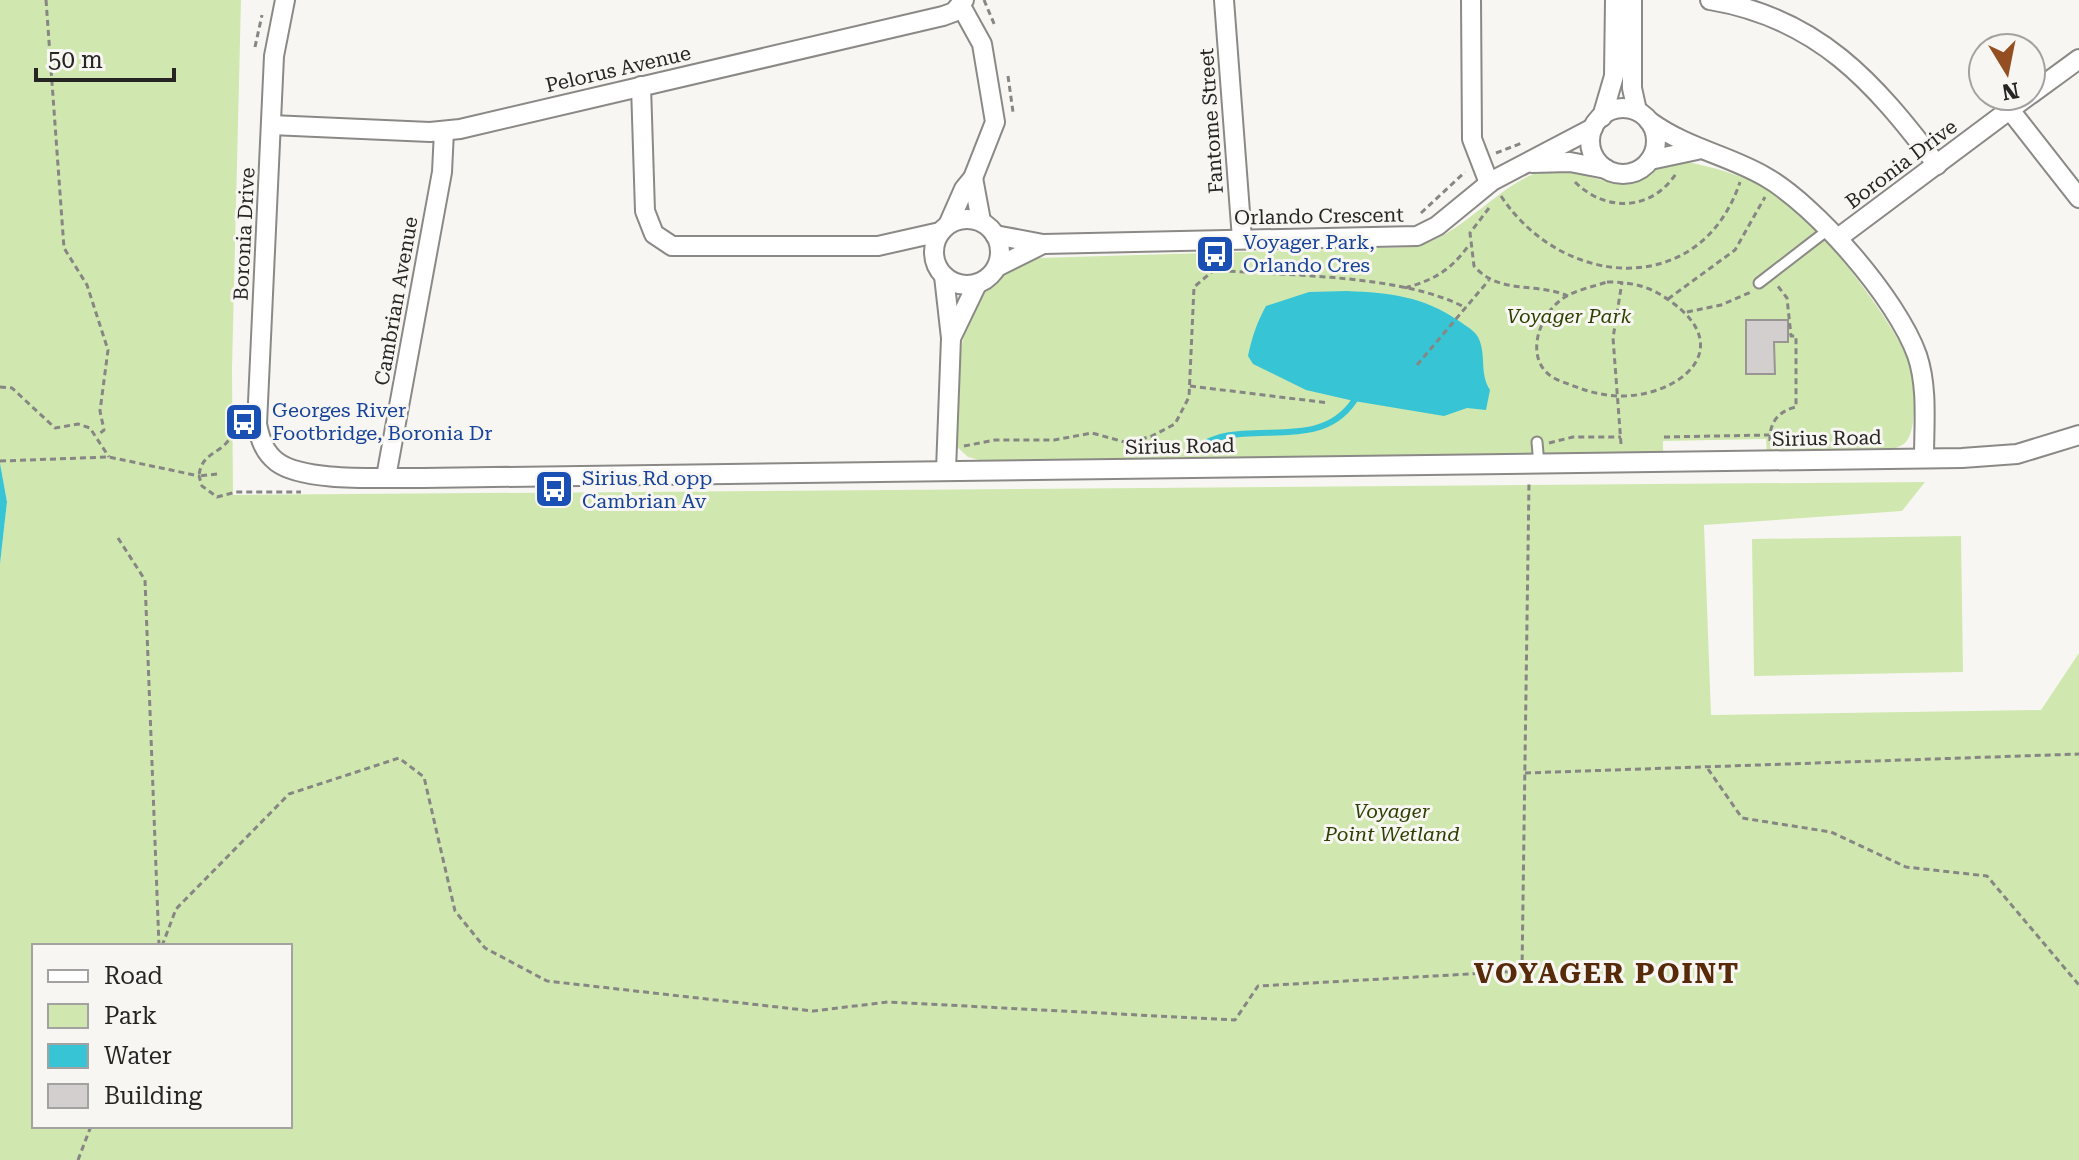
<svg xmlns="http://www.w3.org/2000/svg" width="2079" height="1160" font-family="'Roboto Serif',serif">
  <rect width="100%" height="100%" fill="#f8f6f3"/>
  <g fill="#d0e8af" fill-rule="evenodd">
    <path d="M0,0H241L232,369L233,495L1925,482L1902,511L1704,525L1711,715L2041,710L2079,653V1160H0V564L7,502L0,463ZM34,946H290V1126H34Z"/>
    <path d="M1677,160C1715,167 1752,177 1785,200C1820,225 1891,319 1908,359C1915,375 1914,396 1914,413C1913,422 1912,435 1906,442C1887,461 1795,454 1767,454L1766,439L1663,441V455L988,462L968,457L956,446C957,392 952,322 994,281C1006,270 1024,264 1038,258L1410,247C1456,240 1489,194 1531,175C1565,160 1593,185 1627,182C1645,180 1659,164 1677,160Z"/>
    <polygon points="1961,536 1963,672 1754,676 1752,539"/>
  </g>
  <g fill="#37c4d5">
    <path d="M1347,291C1391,293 1422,296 1459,321C1466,326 1474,330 1478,337C1487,355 1479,373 1490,390L1486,410L1467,408L1444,416L1354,401L1306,390L1253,364L1248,356C1252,337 1257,322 1266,306L1309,292Z"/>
    <polygon points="0,463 7,502 0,564"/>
  </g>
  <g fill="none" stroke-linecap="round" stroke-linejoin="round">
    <path stroke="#37c4d5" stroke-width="6" d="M1195,447C1205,443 1215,438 1225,436C1272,427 1324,445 1354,401"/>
  </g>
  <polygon fill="#d3cfce" stroke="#989593" stroke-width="2" points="1746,320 1788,320 1788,342 1774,342 1775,374 1746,374"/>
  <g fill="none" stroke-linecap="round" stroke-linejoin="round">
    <defs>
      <g id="lane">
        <polyline points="1759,283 1829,229"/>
        <polyline points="1537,442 1539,465"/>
      </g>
      <g id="street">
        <path d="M285,0L274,56L257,424C260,439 264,452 277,462C305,483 387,477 423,478L1962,458L2017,454L2079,435"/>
        <polyline points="1224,0 1242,239"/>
        <polyline points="1471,0 1472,139 1489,183"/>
        <polyline points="1632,0 1632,88 1637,111"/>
        <path d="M1710,0C1818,18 1874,82 1937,165"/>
        <polyline points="641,86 645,211 654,234 672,246 878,246 940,232"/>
        <polyline points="2031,94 2079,59"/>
        <circle cx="1623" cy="141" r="33"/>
        <polyline points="2010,110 2079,198"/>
        <polyline points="1602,117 1614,76 1615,0"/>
        <path d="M1649,121C1688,149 1725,154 1764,176C1816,205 1897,299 1917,355C1928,387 1924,425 1924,458"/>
        <polyline points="271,125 430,132 460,129 943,16 954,12 964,0"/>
        <polyline points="1650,160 1697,150"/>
        <polyline points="1532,163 1570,162 1606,169"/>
        <polyline points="973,178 981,221"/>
        <circle cx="967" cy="252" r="33"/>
        <polyline points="949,223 964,189 973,178 995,122 982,44 961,6"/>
        <polyline points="995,235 1043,244 1417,236 1437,226 1492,181 1593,128"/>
        <polyline points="1838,238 2028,96"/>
        <polyline points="997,267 1043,244"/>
        <polyline points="944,276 951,338 946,470"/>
        <polyline points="951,338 977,284"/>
        <polyline points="386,477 442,172 444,131"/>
      </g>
    </defs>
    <use href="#lane" stroke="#8b8986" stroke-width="13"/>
    <use href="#street" stroke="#8b8986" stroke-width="22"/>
    <g stroke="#878684" stroke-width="3" stroke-dasharray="6 4" stroke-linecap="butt">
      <polyline points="46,0 64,248 87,285 108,350 100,411 104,430 98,435"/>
      <polyline points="984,0 995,26"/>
      <polyline points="255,47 262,15"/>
      <polyline points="1008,76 1013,112"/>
      <polyline points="1496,153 1522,143"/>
      <path d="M1575,182C1606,213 1653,211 1677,172"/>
      <path d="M1501,196C1563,290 1701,299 1740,182"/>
      <path d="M1489,208L1470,233L1474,266C1499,295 1536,282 1568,296"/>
      <polyline points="1421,213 1465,172"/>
      <polyline points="246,230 248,186"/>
      <path d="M1607,282C1632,282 1650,286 1670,301C1739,349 1678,398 1617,396C1596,395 1578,388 1558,380C1523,365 1536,318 1562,299C1575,290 1592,287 1607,282Z"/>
      <path d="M1405,288C1434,280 1451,270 1469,245"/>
      <polyline points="1668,299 1735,250 1765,197"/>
      <polyline points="1687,312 1721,305 1751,292"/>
      <polyline points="1417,365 1489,280"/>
      <polyline points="1190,386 1329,403"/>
      <polyline points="0,387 12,388 55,428 78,424 90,428 109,457"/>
      <polyline points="1664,437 1769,435"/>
      <path d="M1770,441C1769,422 1779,411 1796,407V336H1791L1787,298L1777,285"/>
      <polyline points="1549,443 1573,437 1621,437"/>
      <polyline points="1621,444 1613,338 1622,282"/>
      <path d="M964,446L995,440H1054L1092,433L1128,443L1152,436L1175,424L1189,397L1194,287L1214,270C1286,276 1403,274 1466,308"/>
      <polyline points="0,461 109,457 199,476 202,486 217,497 236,492 301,492"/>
      <path d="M217,474L199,476C201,454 217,455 228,441C234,435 235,424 237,416"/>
      <polyline points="118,538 145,580 159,946"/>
      <polyline points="1708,769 1742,818 1831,832 1906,867 1987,876 2079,985"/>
      <polyline points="1525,773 2079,754"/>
      <polyline points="162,946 176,909 289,794 399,758 424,777 455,911 485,948 547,981 813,1011 888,1002 1235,1020 1258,986 1522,971 1529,481"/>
      <polyline points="78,1160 91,1126"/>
    </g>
    <use href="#lane" stroke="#fff" stroke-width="9"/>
    <use href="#street" stroke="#fff" stroke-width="18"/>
  </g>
  <defs>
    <symbol id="bus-square" viewBox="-11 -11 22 22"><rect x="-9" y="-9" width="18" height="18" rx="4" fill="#1a4fb4" stroke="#f8f6f3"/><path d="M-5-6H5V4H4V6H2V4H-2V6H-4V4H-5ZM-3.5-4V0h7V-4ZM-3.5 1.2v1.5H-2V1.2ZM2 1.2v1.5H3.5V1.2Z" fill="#fff"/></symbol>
  </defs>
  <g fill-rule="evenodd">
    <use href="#bus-square" x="1193" y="232" width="44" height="44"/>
    <use href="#bus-square" x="222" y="400" width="44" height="44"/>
    <use href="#bus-square" x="532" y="467" width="44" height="44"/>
  </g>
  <g text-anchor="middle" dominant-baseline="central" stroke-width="6" stroke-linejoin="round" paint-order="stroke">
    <g font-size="20" fill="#262524" stroke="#f8f6f3">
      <text transform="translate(618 69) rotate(-13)">Pelorus Avenue</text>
      <text transform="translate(1211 121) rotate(-94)">Fantome Street</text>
      <text transform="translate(1901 164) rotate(-37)">Boronia Drive</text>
      <text transform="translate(1319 216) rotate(-1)">Orlando Crescent</text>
      <text transform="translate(244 234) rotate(-87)">Boronia Drive</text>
      <text transform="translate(396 301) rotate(-80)">Cambrian Avenue</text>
      <text transform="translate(1827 438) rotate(-1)">Sirius Road</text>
      <text transform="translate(1180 446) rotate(-1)">Sirius Road</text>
    </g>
    <g font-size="20" fill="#164399" stroke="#f8f6f3" text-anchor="start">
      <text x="1243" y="242">Voyager Park,<tspan x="1243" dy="23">Orlando Cres</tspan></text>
      <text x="272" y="410">Georges River<tspan x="272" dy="23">Footbridge, Boronia Dr</tspan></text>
      <text x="582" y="478">Sirius Rd opp<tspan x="582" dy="23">Cambrian Av</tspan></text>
    </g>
    <g font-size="20" font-style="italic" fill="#2d4000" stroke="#f8f6f3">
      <text x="1569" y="316">Voyager Park</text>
      <text x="1392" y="811">Voyager<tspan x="1392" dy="23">Point Wetland</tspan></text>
    </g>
    <g font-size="28" font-weight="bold" letter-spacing="2" fill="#572a09" stroke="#f8f6f3">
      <text x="1607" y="973">VOYAGER POINT</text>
    </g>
  </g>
  <rect x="32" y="944" width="260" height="184" fill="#f8f6f3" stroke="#a4a2a0" stroke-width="2"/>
  <rect x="48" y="970" width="40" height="12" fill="#ffffff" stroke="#a4a2a0" stroke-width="2"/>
  <text x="104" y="984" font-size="24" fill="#262524">Road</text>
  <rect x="48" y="1004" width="40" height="24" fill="#d0e8af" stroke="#a4a2a0" stroke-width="2"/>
  <text x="104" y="1024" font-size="24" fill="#262524">Park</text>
  <rect x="48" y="1044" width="40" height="24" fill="#37c4d5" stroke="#a4a2a0" stroke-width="2"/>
  <text x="104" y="1064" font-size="24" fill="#262524">Water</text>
  <rect x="48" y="1084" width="40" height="24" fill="#d3cfce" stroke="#a4a2a0" stroke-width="2"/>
  <text x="104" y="1104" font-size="24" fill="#262524">Building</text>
  <g transform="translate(2007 72) rotate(170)"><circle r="38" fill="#f8f6f3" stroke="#a4a2a0" stroke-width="2"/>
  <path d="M0-6L14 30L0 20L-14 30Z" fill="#934f22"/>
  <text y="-12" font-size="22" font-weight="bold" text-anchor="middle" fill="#262524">N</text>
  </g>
  <path d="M36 68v12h138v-12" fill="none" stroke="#262524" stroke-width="4"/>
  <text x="48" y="68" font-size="24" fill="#262524" stroke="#f8f6f3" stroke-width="6" paint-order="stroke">50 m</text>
</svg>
